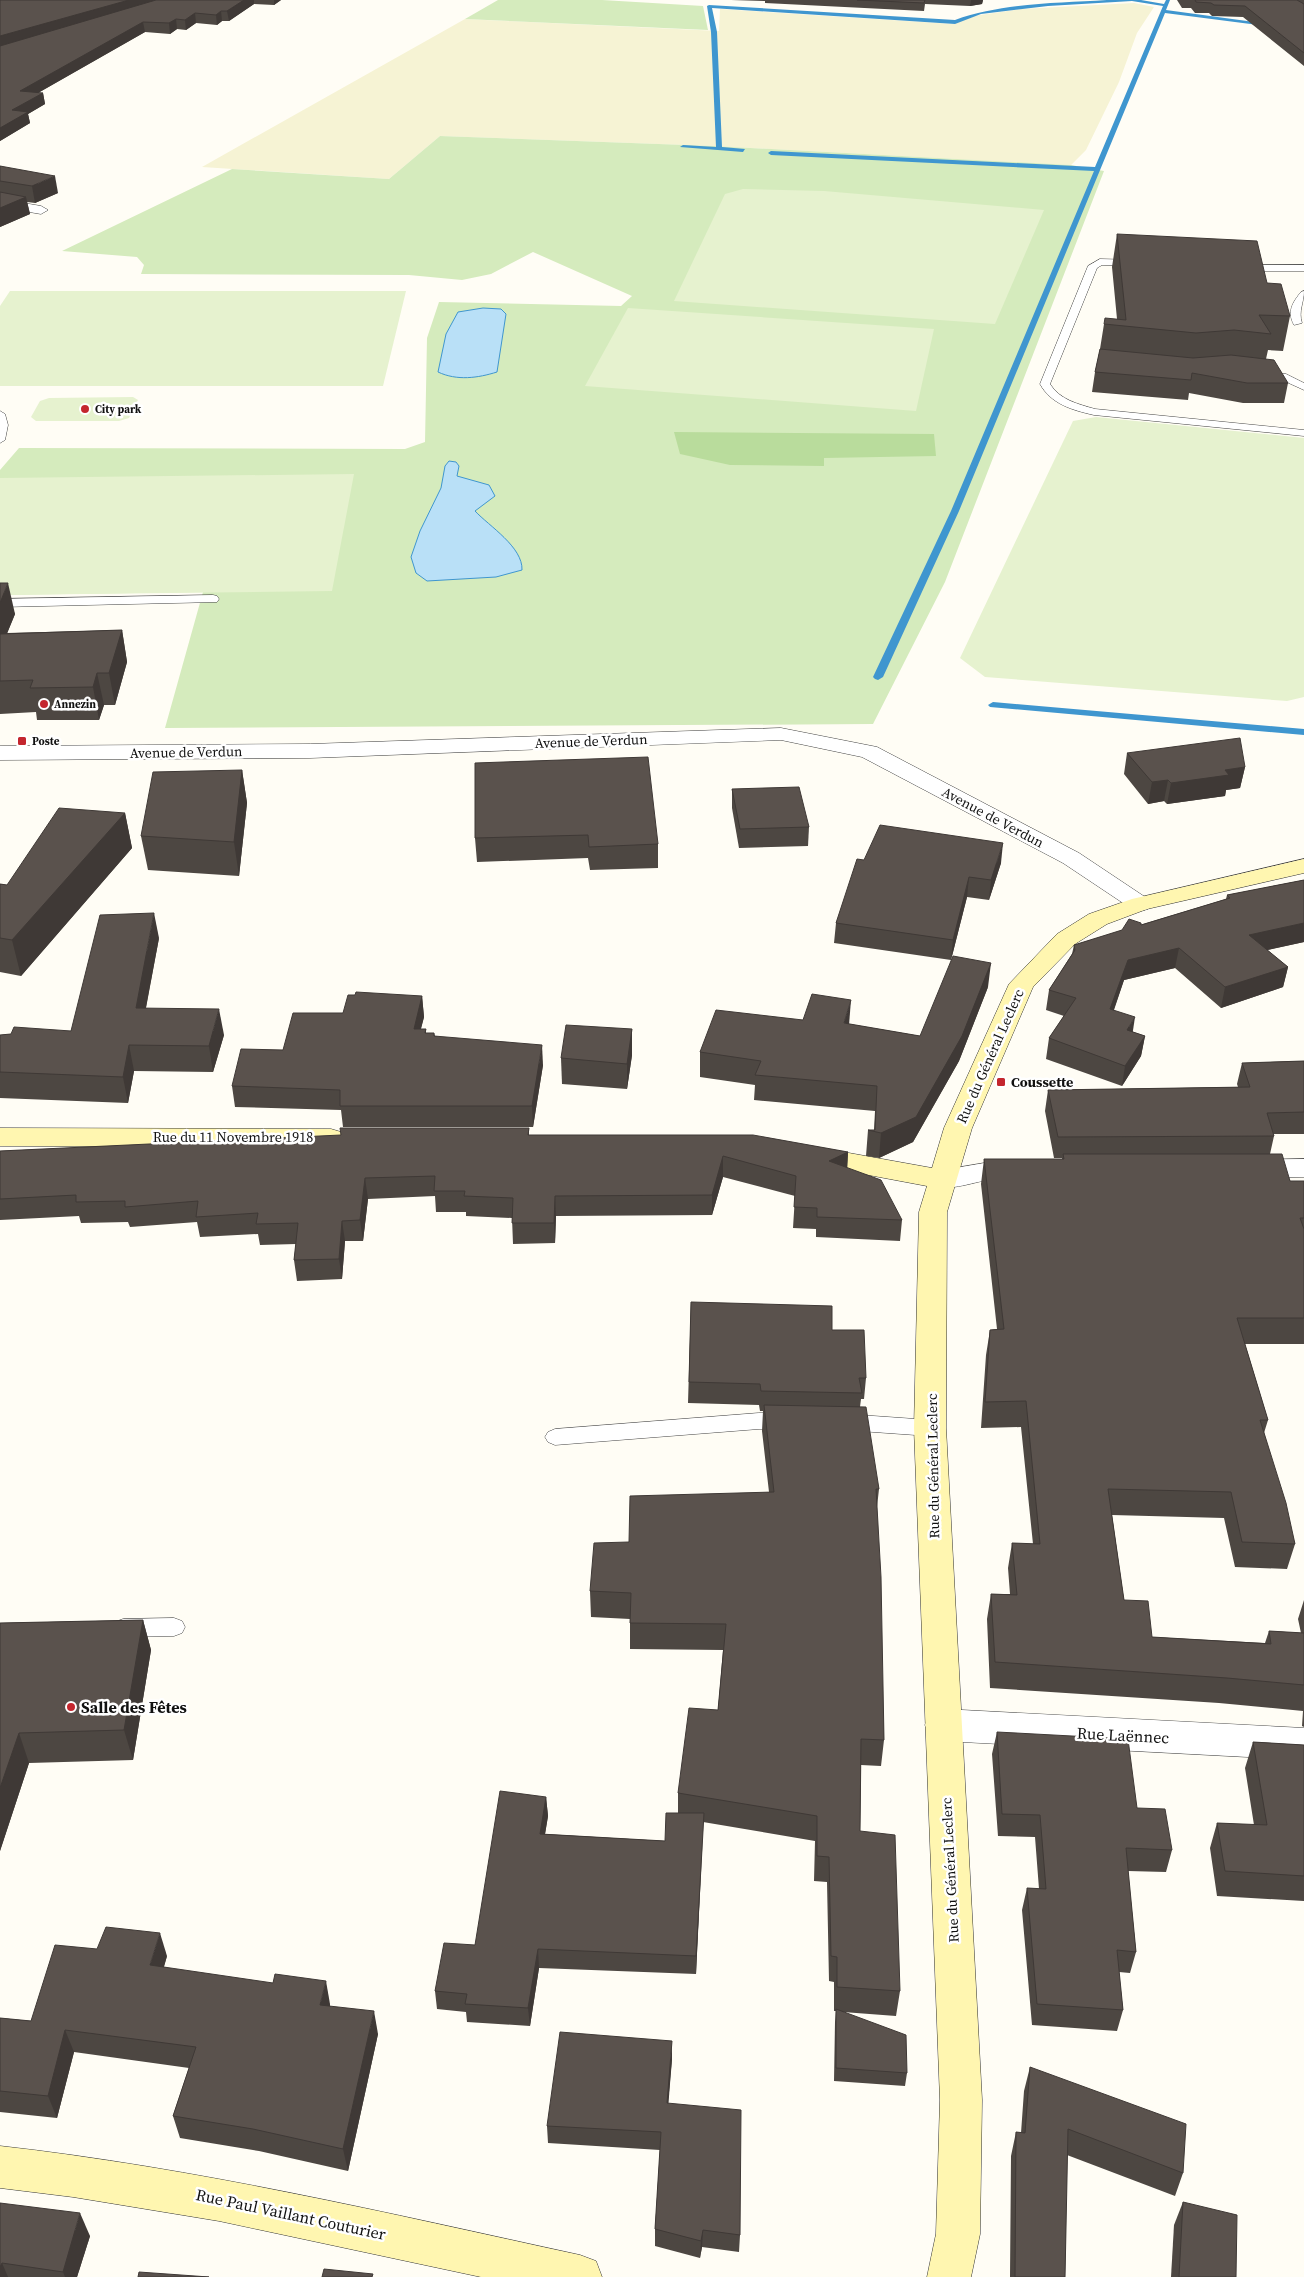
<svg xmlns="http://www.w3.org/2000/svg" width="1304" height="2277" font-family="'Source Serif 4',serif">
  <rect width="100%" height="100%" fill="#fffdf5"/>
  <polygon fill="#f6f3d4" points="1134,3 1154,7 1137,33 1119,82 1086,150 1071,165 713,146 440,136 389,179 202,167 465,19 719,31 720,9 954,24 973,16 1021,9"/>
  <g fill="#d5ebbd">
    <polygon points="498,0 602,0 703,6 708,30 465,19"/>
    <polygon points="440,136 713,146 1071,165 1104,171 945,582 873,724 165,728 203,592 0,595 0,470 19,448 405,449 425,442 427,338 439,302 621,306 632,296 533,252 491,274 462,280 409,275 141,274 144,265 137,257 62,251 232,169 389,179"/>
  </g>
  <polygon fill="#b9dc9c" points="674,432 934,434 936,456 824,458 824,466 730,465 680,454"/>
  <g fill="#e6f2cf">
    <polygon points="743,189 824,191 1044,210 995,324 674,301 725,194"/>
    <polygon points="10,291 406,291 383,386 0,386 0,306"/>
    <polygon points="628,308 934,329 916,411 585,386"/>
    <polygon points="133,397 138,400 129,418 119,421 36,421 31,417 40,401 49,398"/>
    <polygon points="1096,417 1304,438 1304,697 1287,701 985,677 960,658 1073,421"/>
    <polygon points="354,474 332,591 0,595 0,478"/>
  </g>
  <g fill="#b9e0f7" stroke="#3f96cf">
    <path d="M483,308L501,309L506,314L497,372C478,378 457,381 438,372L446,334L458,312Z"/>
    <path d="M449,461L456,462L459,466L457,476L489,485L495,496L475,511C489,526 523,547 522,570L496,577L427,581L416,573L411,557L420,531L441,488L445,466Z"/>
  </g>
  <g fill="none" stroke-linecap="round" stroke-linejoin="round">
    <g fill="#3f96cf" fill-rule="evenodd">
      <path d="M1107,0H1141L1164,4L1166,0H1170L1166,10L1269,24L1266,26L1165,13L959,511L883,677L878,680L875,679L873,677L951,511L1094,171L771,155L768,153L771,151L1095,167L1163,6L1132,1L1048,6L981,14L955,24L712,8L717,32L722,147L745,149L743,152L680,147L683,145L716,147L711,32L707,6L709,5L955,20C1003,3 1057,3 1107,0Z"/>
      <polygon points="993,702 1304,729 1304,735 990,707 988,705"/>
    </g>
    <defs>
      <g id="lane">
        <path d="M1100,259L1136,260L1141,263L1136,266L1102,265L1097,268L1050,384C1060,400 1078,404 1095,409L1304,430V436L1094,415C1072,410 1051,404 1040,384L1088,266Z"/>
        <polygon points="1304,265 1304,271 1240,271 1235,268 1240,265"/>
        <path d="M1304,291C1304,303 1298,311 1302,323L1294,325C1287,312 1292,303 1301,292Z"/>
        <polygon points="1263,371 1286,374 1304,383 1304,390 1280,379 1259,376 1259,372"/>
        <polygon points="0,411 5,414 8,425 5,440 0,443"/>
        <polygon points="213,595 217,596 219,599 217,602 0,607 0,599"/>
        <polygon points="759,1413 786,1413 793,1416 796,1421 793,1426 786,1429 759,1429 555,1445 548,1442 545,1437 548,1432 555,1429"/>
        <polygon points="845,1414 930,1420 937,1423 940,1428 937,1433 930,1436 845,1430 838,1427 835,1422 838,1417"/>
        <polygon points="174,1618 182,1621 185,1627 182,1633 174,1636 123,1637 115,1634 112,1628 115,1622 123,1619"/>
      </g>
      <g id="street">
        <polygon points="0,199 41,206 48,210 41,214 0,207"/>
        <polygon points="781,728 877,747 1079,853 1148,899 1152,904 1148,909 1140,911 1132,909 1063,863 862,757 781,740 310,758 0,760 0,746 310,744"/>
        <polygon points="1304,1159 1304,1177 1248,1178 1238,1176 1234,1169 1238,1162 1248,1160"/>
        <path d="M1002,1160L1030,1163L1034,1170L1030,1177C1020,1179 1012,1178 1002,1178C979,1179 955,1192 932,1186L928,1179L932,1172Z"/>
        <polygon points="943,1709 1304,1728 1304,1760 943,1741 930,1736 925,1725 930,1714"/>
      </g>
      <g id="secondary">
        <polygon points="1304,859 1304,873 1147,909 1107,924 1075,944 1033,987 972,1128 947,1212 946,1428 982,2100 980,2234 971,2277 927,2277 936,2234 940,2100 914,1428 919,1212 927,1186 810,1164 800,1161 796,1155 800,1149 810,1146 932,1168 944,1128 1009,984 1057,934 1089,914 1132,899"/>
        <polygon points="0,1128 331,1129 341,1132 345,1138 341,1144 331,1147 0,1146"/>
        <path d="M0,2146C196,2168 387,2213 580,2255L596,2261L602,2277H481L219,2221L73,2197L0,2188Z"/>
      </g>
    </defs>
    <use href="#lane" stroke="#444" stroke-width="1"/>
    <use href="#street" stroke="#444" stroke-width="1"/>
    <use href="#secondary" stroke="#333" stroke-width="1"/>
    <use href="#lane" fill="#fff" fill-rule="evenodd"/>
    <use href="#street" fill="#fff" fill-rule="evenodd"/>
    <use href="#secondary" fill="#fff6b0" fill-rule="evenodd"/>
  </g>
  <g fill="#4d4742">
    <polygon points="0,0 281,0 274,5 254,4 229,21 222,21 217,25 196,23 186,30 177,29 170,34 145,32 38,93 43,93 45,104 28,114 30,123 0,141"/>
    <polygon points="731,0 983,0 982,4 970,6 925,4 924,11 765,3 765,1"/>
    <polygon points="1177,0 1304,0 1304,66 1243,17 1212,16 1209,13 1195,13 1191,8 1182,8"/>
    <polygon points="0,166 58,193 35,203 27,202 30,214 0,227"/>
    <polygon points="1117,234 1267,283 1290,316 1283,351 1268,350 1266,359 1288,383 1284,403 1243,403 1189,393 1188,400 1092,392 1095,372 1100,349 1104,324 1117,319 1112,267"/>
    <polygon points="0,583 15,614 7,633 122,630 127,662 115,705 104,705 99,720 37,720 36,712 0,714"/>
    <polygon points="1127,753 1245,767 1240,788 1226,790 1225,796 1167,804 1164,801 1148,804 1124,774"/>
    <polygon points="475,763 658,844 658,868 590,870 588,858 477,862 475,838"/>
    <polygon points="242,770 247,803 239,876 148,870 141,836"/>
    <polygon points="732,789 809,827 808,846 739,848 732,808"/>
    <polygon points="125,813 132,848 21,976 0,972 0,884 7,885"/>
    <polygon points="864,860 1001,863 989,900 967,897 951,960 834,943 836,923"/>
    <polygon points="1304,880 1304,942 1267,950 1288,967 1283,987 1221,1008 1175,968 1124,980 1114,1010 1133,1032 1145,1036 1141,1056 1122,1086 1046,1059 1049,1038 1064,1016 1046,1010 1049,990 1072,954 1074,945 1226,899 1227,895"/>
    <polygon points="159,938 146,1008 224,1035 213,1072 134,1071 128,1103 0,1098 0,1035 71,1031"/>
    <polygon points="988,987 959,1061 913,1142 879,1158 866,1156 868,1130 874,1130 875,1111 754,1100 755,1085 700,1077 700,1052 803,1020 849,1024 920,1036"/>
    <polygon points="422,996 424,1017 421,1029 426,1029 426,1033 434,1033 435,1036 543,1065 533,1127 343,1127 341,1110 235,1107 232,1086 283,1050 343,1013"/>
    <polygon points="632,1029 632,1055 627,1089 562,1084 561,1058"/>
    <polygon points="1304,1061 1304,1134 1273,1134 1274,1136 1270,1154 1290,1181 1304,1181 1304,1344 1245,1344 1268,1420 1264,1433 1295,1544 1287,1569 1235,1567 1224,1518 1112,1515 1124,1600 1152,1637 1265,1643 1269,1631 1301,1633 1298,1619 1304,1600 1304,1727 1302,1726 1303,1711 1219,1703 990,1688 987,1619 991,1594 1010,1594 1008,1568 1012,1543 1033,1544 1021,1427 981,1428 986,1355 990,1330 997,1329 981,1184 984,1159 1062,1159 1062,1158 1054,1158 1045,1111 1048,1090 1238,1087 1237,1084 1242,1063"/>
    <polygon points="529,1128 529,1135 848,1152 847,1168 902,1220 900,1241 816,1237 816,1229 793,1228 795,1196 723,1177 712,1215 556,1216 555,1243 513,1244 512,1218 466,1216 466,1212 436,1212 435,1196 368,1199 363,1241 345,1241 342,1279 297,1281 294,1260 296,1244 260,1245 258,1234 200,1237 197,1222 130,1227 128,1222 81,1223 79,1216 0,1220 0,1151"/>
    <polygon points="691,1302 832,1330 866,1378 864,1399 861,1399 860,1407 879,1489 877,1507 884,1740 881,1766 861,1765 860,1831 900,1991 896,2016 843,2012 907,2073 905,2086 834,2081 835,2022 836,2011 834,2011 834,1982 829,1981 827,1882 814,1881 815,1841 703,1822 696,1974 539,1968 530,2026 467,2022 466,2012 437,2009 435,1991 475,1945 546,1797 548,1816 545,1834 665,1841 678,1813 678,1793 718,1710 723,1650 630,1649 630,1619 591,1617 590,1591 629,1542 769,1492 762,1431 763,1411 760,1411 759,1405 688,1403"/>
    <polygon points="143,1620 151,1650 133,1760 29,1763 0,1851 0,1623"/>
    <polygon points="997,1732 1137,1808 1172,1850 1166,1872 1128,1871 1136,1952 1130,1973 1119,1972 1123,2010 1117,2031 1032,2025 1022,1910 1027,1888 1039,1889 1035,1837 998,1836 992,1754"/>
    <polygon points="1253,1742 1304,1745 1304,1901 1217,1896 1210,1848 1217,1823 1254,1825 1245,1768"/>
    <polygon points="167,1956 164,1967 330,2004 330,2006 378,2034 348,2171 259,2151 180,2138 173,2116 189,2068 74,2052 57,2118 0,2112 0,2018 31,2021"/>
    <polygon points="672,2059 668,2103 740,2235 739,2252 702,2247 700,2258 655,2246 655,2229 660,2150 548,2143 547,2126"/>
    <polygon points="1030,2067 1183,2173 1175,2196 1067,2155 1065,2277 1010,2277 1011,2156 1016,2132 1021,2133 1024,2091"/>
    <polygon points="1183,2202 1236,2277 1171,2277 1174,2225"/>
    <polygon points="0,2203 90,2236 77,2277 0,2277"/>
  </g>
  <g fill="#3f3936">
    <polygon points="129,0 166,0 0,46 0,36"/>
    <polygon points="244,0 254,0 254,4 229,21 227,11"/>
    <polygon points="274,0 281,0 274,5"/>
    <polygon points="971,0 983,0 982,4 970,6"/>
    <polygon points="221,11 222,21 217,25 216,15"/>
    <polygon points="195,13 196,23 186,30 185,20"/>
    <polygon points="176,19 177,29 170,34 169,23"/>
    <polygon points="143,22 145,32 22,102 20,91"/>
    <polygon points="43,93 45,104 28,114 30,123 0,141 0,128 12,110"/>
    <polygon points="55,176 58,193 35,203 32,186"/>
    <polygon points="26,197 30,214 0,227 0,208"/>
    <polygon points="8,583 15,614 0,651 0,603"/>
    <polygon points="122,630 127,662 115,705 109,673"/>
    <polygon points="97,673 104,705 99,720 93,687"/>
    <polygon points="1245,767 1240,788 1226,790 1225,796 1167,804 1171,783 1225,770"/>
    <polygon points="242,770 247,803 239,876 234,842"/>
    <polygon points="1168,780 1164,801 1148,804 1152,782"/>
    <polygon points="125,813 132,848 21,976 12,940"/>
    <polygon points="1003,843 1001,863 989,900 991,880"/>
    <polygon points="969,877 967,897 951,960 953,940"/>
    <polygon points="154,913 159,938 141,1033 136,1008"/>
    <polygon points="1304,923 1304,942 1245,955 1249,935"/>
    <polygon points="1179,948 1175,968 1124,980 1107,1029 1110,1009 1128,960"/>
    <polygon points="991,963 988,987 959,1061 913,1142 879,1158 881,1133"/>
    <polygon points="1288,967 1283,987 1221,1008 1225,987"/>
    <polygon points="422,996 424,1017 415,1049 414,1029"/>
    <polygon points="851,1000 849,1025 844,1023"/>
    <polygon points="219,1009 224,1035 213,1072 209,1046"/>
    <polygon points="1135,1017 1132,1037 1127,1030"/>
    <polygon points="632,1029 632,1055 627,1089 627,1064"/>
    <polygon points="1145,1036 1141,1056 1122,1086 1125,1066"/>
    <polygon points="129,1045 134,1071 128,1103 123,1077"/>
    <polygon points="542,1045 543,1065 533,1127 532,1106"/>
    <polygon points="848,1152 847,1172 829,1161"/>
    <polygon points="723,1156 723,1177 712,1215 712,1195"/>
    <polygon points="365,1178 368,1199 363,1241 360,1220"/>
    <polygon points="555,1196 556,1216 555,1243 554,1223"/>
    <polygon points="342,1221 345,1241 342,1279 339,1259"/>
    <polygon points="143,1620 151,1650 133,1760 124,1730"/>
    <polygon points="19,1733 29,1763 0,1851 0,1788"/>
    <polygon points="546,1797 548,1816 542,1852 540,1834"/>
    <polygon points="704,1813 703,1832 696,1974 696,1956"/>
    <polygon points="160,1933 167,1956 157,1988 150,1965"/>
    <polygon points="538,1949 539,1968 530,2026 528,2008"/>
    <polygon points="326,1981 330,2004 324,2028 320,2005"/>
    <polygon points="374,2011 378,2034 348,2171 343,2149"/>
    <polygon points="65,2030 74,2052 57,2118 48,2096"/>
    <polygon points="672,2041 672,2059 667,2121 667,2103"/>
    <polygon points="80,2213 90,2236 77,2277 65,2277 63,2272"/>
    <polygon points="703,2230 702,2247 700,2258 701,2241"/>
    <polygon points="2,2263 8,2277 0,2277 0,2267"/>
  </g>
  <g fill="#5a524d" stroke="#3f3936">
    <polygon points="0,0 129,0 0,36"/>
    <polygon points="156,0 244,0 227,11 221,11 216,15 195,13 185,20 176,19 169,23 143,22 20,91 43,93 12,110 28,112 0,128 0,46"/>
    <polygon points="857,0 925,0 924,3"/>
    <polygon points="1195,0 1297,0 1304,4 1304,53 1245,6 1214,5 1211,3 1196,2"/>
    <polygon points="0,166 55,176 32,186 0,181"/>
    <polygon points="0,192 26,197 0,208"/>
    <polygon points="1117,234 1257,241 1267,283 1281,284 1290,316 1259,315 1271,334 1234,330 1196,333 1104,324 1105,318 1126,320"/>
    <polygon points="1100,349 1193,358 1231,355 1274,360 1288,383 1247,383 1192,373 1191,380 1095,372"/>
    <polygon points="0,583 8,583 0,603"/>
    <polygon points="122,630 109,673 97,673 93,687 30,688 33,680 0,681 0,634"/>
    <polygon points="1240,738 1245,767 1225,770 1229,775 1171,783 1168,780 1152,782 1127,753"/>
    <polygon points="648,757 658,844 589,847 588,835 475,838 475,763"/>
    <polygon points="242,770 234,842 141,836 153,772"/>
    <polygon points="799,787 809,827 740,829 732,789"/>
    <polygon points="59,808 125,813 12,940 0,938 0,884 7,885"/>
    <polygon points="880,825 1003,843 991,880 969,877 953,940 836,923 857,859 864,860"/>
    <polygon points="1304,880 1304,923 1249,935 1288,967 1225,987 1179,948 1128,960 1110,1009 1135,1017 1127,1030 1145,1036 1125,1066 1049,1038 1076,998 1049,990 1075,950 1074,945 1122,930 1129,919 1141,923 1141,925 1230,898 1227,895"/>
    <polygon points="154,913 136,1008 219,1009 209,1046 129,1045 123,1077 0,1072 0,1035 11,1034 14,1027 71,1031 100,915"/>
    <polygon points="953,956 991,963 962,1036 916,1117 881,1133 868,1130 875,1130 877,1086 755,1075 761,1061 700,1052 716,1010 803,1020 812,994 851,1000 844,1023 920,1036"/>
    <polygon points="356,992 422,996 414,1029 426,1029 425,1033 434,1033 434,1036 542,1045 532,1106 340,1106 340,1090 232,1086 241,1049 283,1050 293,1013 343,1013 348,995 355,995"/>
    <polygon points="566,1025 632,1029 627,1064 561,1058"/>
    <polygon points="1304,1061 1304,1112 1267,1113 1274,1136 1058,1137 1048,1090 1250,1087 1242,1063"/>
    <polygon points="340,1128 529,1128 528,1135 753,1135 848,1152 829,1161 881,1180 902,1220 817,1217 817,1208 794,1207 796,1176 723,1156 712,1195 555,1196 554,1223 512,1223 513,1198 464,1196 465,1191 434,1191 435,1176 365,1178 360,1220 342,1221 339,1259 294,1260 298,1223 256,1224 258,1213 196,1217 198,1201 125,1207 125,1201 76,1202 76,1195 0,1199 0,1151 341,1135"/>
    <polygon points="1063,1154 1282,1154 1290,1181 1304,1181 1304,1218 1300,1218 1304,1229 1304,1318 1237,1318 1268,1420 1260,1420 1286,1503 1295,1544 1242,1542 1231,1492 1108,1489 1124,1600 1148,1601 1152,1637 1271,1644 1269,1631 1304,1633 1304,1685 1227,1678 995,1662 991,1594 1017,1595 1012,1543 1040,1544 1026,1401 985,1402 990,1330 1004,1329 984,1159 1064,1159"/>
    <polygon points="691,1302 832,1306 832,1330 864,1330 866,1378 859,1378 862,1393 761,1391 760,1384 689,1382"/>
    <polygon points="764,1405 866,1407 879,1489 876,1489 881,1577 884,1740 861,1739 860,1831 895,1835 900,1991 837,1987 837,1957 831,1956 829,1857 817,1856 817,1816 678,1793 689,1708 718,1710 726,1624 630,1623 631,1593 590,1591 594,1543 629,1542 630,1496 774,1492"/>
    <polygon points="143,1620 124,1730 19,1733 0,1788 0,1623"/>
    <polygon points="997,1732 1128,1739 1137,1808 1165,1809 1172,1850 1126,1848 1136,1952 1117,1950 1123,2010 1037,2004 1027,1888 1046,1889 1040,1815 1002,1814"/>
    <polygon points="1253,1742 1304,1745 1304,1876 1225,1871 1217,1823 1267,1825"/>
    <polygon points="500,1791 546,1797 540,1834 665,1841 666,1813 704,1813 696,1956 538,1949 528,2008 465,2004 467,1994 435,1991 444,1943 475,1945"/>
    <polygon points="106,1927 160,1933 150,1965 273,1983 275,1974 326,1981 320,2005 374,2011 343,2149 253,2129 173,2116 196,2047 65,2030 48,2096 0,2091 0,2018 31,2021 55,1945 97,1949"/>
    <polygon points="836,2009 906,2035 907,2073 836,2068"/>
    <polygon points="560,2032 672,2041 667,2103 741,2110 740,2235 703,2230 701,2241 655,2229 661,2132 547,2126"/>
    <polygon points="1030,2067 1186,2124 1183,2173 1068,2129 1065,2277 1015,2277 1016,2132 1025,2133"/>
    <polygon points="1183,2202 1237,2215 1236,2277 1179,2277"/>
    <polygon points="0,2203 80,2213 63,2272 2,2263 0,2267"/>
    <polygon points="324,2269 373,2274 372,2277 322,2277"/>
    <polygon points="139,2272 209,2277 138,2277"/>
  </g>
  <g fill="#c4262e" stroke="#fff" stroke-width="2">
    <circle cx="85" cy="409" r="5"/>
    <circle cx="44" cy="704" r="5"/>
    <rect x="17" y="736" width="10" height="10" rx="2.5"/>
    <rect x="996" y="1077" width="10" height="10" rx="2.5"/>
    <circle cx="71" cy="1707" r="5"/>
  </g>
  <g text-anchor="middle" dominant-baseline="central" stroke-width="5" stroke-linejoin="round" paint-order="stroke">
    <g font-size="11" font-weight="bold" fill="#111" stroke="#fff" text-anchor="start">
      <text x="95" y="409">City park</text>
      <text x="54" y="704">Annezin</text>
      <text x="32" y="741">Poste</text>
    </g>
    <g font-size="14" fill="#111" stroke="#fff">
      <text transform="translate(591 741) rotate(-2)">Avenue de Verdun</text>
      <text transform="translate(186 752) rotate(-1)">Avenue de Verdun</text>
      <text transform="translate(993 817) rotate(28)">Avenue de Verdun</text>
      <text transform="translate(990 1056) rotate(-66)">Rue du Général Leclerc</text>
      <text x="233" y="1137">Rue du 11 Novembre 1918</text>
      <text transform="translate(933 1466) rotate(-91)">Rue du Général Leclerc</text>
      <text transform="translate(950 1870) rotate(-93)">Rue du Général Leclerc</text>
    </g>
    <g font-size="14" font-weight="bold" fill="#111" stroke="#fff" text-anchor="start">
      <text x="1011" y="1082">Coussette</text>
    </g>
    <g font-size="16" font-weight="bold" fill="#111" stroke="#fff" text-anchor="start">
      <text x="81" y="1707">Salle des Fêtes</text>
    </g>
    <g font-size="16" fill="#111" stroke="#fff">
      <text transform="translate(1123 1735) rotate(3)">Rue Laënnec</text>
      <text transform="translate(291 2214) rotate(12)">Rue Paul Vaillant Couturier</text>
    </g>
  </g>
</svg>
